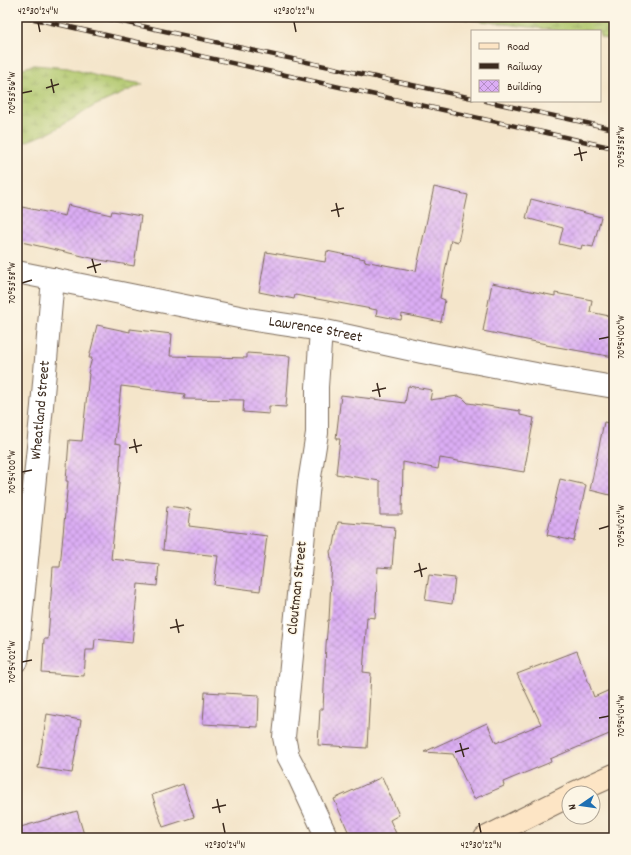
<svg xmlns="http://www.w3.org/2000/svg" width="631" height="855" font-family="Dekko,sans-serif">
  <defs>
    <pattern id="wetland-marsh" width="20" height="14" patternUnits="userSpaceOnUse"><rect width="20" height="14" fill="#b1c86d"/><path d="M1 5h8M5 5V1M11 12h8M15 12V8" fill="none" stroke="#91a359"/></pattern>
    <pattern id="building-cross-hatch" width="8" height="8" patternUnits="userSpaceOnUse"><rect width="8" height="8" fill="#dbadf4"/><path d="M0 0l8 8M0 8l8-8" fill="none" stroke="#b38dc5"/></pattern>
  </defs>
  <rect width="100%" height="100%" fill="#fcf5e5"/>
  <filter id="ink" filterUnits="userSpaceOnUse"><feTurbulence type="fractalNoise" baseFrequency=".025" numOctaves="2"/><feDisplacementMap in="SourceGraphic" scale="8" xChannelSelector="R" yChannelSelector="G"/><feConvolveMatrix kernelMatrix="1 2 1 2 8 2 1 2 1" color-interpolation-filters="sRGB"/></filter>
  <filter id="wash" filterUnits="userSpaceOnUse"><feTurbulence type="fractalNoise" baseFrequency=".012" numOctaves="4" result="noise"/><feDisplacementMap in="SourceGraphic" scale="16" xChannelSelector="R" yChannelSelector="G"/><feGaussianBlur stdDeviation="0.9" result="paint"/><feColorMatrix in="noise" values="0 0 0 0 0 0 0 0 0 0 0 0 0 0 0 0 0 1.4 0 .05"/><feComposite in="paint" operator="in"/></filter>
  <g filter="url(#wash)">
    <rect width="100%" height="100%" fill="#f4e5ca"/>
    <g fill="url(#wetland-marsh)" stroke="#767946">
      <polygon points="458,17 614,17 614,41 600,37 600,31 561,31 466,19"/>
      <polygon points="34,65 68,68 101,77 143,84 94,106 51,132 17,145 17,70"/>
    </g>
    <g id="blocks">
      <g fill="url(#building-cross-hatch)">
        <polygon points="434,187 468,195 458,242 451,240 440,298 445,300 441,322 402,314 401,320 376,315 377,310 295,295 294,299 259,292 266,252 325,262 327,251 365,259 364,261 416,271"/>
        <polygon points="531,199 601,217 593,247 582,245 581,249 559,244 563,228 526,218"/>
        <polygon points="68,205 111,215 112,211 141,216 134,266 100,260 17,241 17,206 65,216"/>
        <polygon points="492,283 555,296 555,293 592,300 590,312 614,317 614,357 546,345 546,344 483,331"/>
        <polygon points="97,325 130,332 130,329 172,334 170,356 247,358 247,353 290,356 286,407 269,406 269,414 243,412 244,400 184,399 185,394 121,386 115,443 121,444 119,484 111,559 159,564 157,586 138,584 132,643 95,639 94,650 86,650 84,676 42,673 44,639 48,639 53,567 60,567 68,481 66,481 69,440 82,441 89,374 88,373 92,358 89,358"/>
        <polygon points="408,386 432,390 430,400 458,396 463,398 468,403 520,411 520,415 534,418 524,472 440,458 438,469 403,462 402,515 380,515 380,481 336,474 340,439 336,439 341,395 405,403"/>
        <polygon points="604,422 614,424 614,496 590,490"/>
        <polygon points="560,479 586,485 574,541 547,535"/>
        <polygon points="167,506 191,509 189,526 267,536 260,591 214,585 218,556 163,550"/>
        <polygon points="338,522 395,527 392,568 378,567 375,618 367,617 363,672 371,673 367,748 318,745 320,709 323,709 326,645 328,620 329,620 332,560 331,558 330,551 334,545"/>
        <polygon points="429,575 455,578 452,604 425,600"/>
        <polygon points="577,651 594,697 614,688 614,732 550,759 551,762 503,782 504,786 474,799 453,754 424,752 487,723 496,743 541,724 517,674"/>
        <polygon points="205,692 259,695 258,727 203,724"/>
        <polygon points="47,714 81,720 72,773 38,768"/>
        <polygon points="382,777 399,815 390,820 398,838 351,838 334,799"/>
        <polygon points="183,784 194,817 163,827 152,795"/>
        <polygon points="77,811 85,838 17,838 17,828"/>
      </g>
    </g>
  </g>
  <g filter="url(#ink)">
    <use href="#blocks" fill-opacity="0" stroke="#7c6b5a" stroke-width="1"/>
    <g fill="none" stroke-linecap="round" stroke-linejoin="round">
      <defs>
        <g id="minor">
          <path id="s1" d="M17,272L249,319L321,330L422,352L536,374L614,387"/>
          <polyline points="321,330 317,387 317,433 309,483 284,737 288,756 298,775 327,838"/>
          <path id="s2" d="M17,661L42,406L53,279"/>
        </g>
        <g id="secondary">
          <polyline points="574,793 614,775"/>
          <polyline points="485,838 569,796"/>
        </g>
      </defs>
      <use href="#minor" stroke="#7c6b5a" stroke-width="24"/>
      <use href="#secondary" stroke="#7c6b5a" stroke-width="24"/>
      <use href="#minor" stroke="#fff" stroke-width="22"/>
      <use href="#secondary" stroke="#fde5c5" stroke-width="22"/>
      <defs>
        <g id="rail">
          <polyline points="25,17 614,148"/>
          <polyline points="100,17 472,98"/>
          <polyline points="486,101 614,129"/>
        </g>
      </defs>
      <use href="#rail" stroke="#3b2a1e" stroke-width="4.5"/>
      <use href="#rail" stroke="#fcf5e5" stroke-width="3" stroke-dasharray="9" stroke-linecap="butt"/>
    </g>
  </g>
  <path fill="none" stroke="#3b2a1e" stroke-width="1.5" d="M38,22L40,32M294,22L296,32M51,79L54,93M46,88L59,84M22,93L32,91M579,147L582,161M599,149L609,147M574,155L587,152M336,203L339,217M331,211L344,208M92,259L96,273M87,268L101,264M22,283L32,280M599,339L609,337M377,383L380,397M372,391L386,388M134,439L137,453M129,448L142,445M22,472L32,470M599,529L609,526M419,563L422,577M414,572L427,568M176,619L179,633M170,628L184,625M22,662L32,660M599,718L609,716M460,743L464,757M455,752L469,748M217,799L220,813M212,808L226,805M223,823L225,833M479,823L481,833"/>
  <g text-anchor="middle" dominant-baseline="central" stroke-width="3" stroke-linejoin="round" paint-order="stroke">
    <g font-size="15" fill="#3b2a1e" stroke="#fcf5e5">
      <text stroke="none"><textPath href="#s1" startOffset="304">Lawrence Street</textPath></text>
      <text stroke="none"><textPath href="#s2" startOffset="252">Wheatland Street</textPath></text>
      <text transform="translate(298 588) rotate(-84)">Cloutman Street</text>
    </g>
  </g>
  <rect width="631" height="855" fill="none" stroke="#fcf5e5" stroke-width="44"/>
  <rect x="471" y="30" width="130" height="72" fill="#fcf5e5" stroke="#afa495"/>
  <rect x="479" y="43" width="20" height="6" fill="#fde5c5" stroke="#afa495"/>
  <text x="507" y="50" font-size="12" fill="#3b2a1e">Road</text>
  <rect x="479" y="63" width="20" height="6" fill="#3b2a1e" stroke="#afa495"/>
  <text x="507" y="70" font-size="12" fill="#3b2a1e">Railway</text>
  <rect x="479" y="80" width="20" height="12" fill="url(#building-cross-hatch)" stroke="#afa495"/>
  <text x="507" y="90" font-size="12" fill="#3b2a1e">Building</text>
  <g transform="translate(581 805) rotate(257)"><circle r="19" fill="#fcf5e5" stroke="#afa495"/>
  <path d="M0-3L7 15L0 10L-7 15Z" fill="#1f6fb2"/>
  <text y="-6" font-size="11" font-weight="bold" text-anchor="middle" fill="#3b2a1e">N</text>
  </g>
  <rect x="22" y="22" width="587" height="811" fill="none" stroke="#3b2a1e" stroke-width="1.5"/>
  <g font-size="10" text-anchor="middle" fill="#3b2a1e">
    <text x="38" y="14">42°30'24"N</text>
    <text x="294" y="14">42°30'22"N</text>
    <text transform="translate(11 93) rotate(-90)" y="4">70°53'56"W</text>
    <text transform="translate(620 147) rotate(-90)" y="4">70°53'58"W</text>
    <text transform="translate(11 283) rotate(-90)" y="4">70°53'58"W</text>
    <text transform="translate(620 337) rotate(-90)" y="4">70°54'00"W</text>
    <text transform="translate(11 472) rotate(-90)" y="4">70°54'00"W</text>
    <text transform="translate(620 526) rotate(-90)" y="4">70°54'02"W</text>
    <text transform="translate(11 662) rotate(-90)" y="4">70°54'02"W</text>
    <text transform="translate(620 716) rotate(-90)" y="4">70°54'04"W</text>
    <text x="225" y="848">42°30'24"N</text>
    <text x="481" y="848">42°30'22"N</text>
  </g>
</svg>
